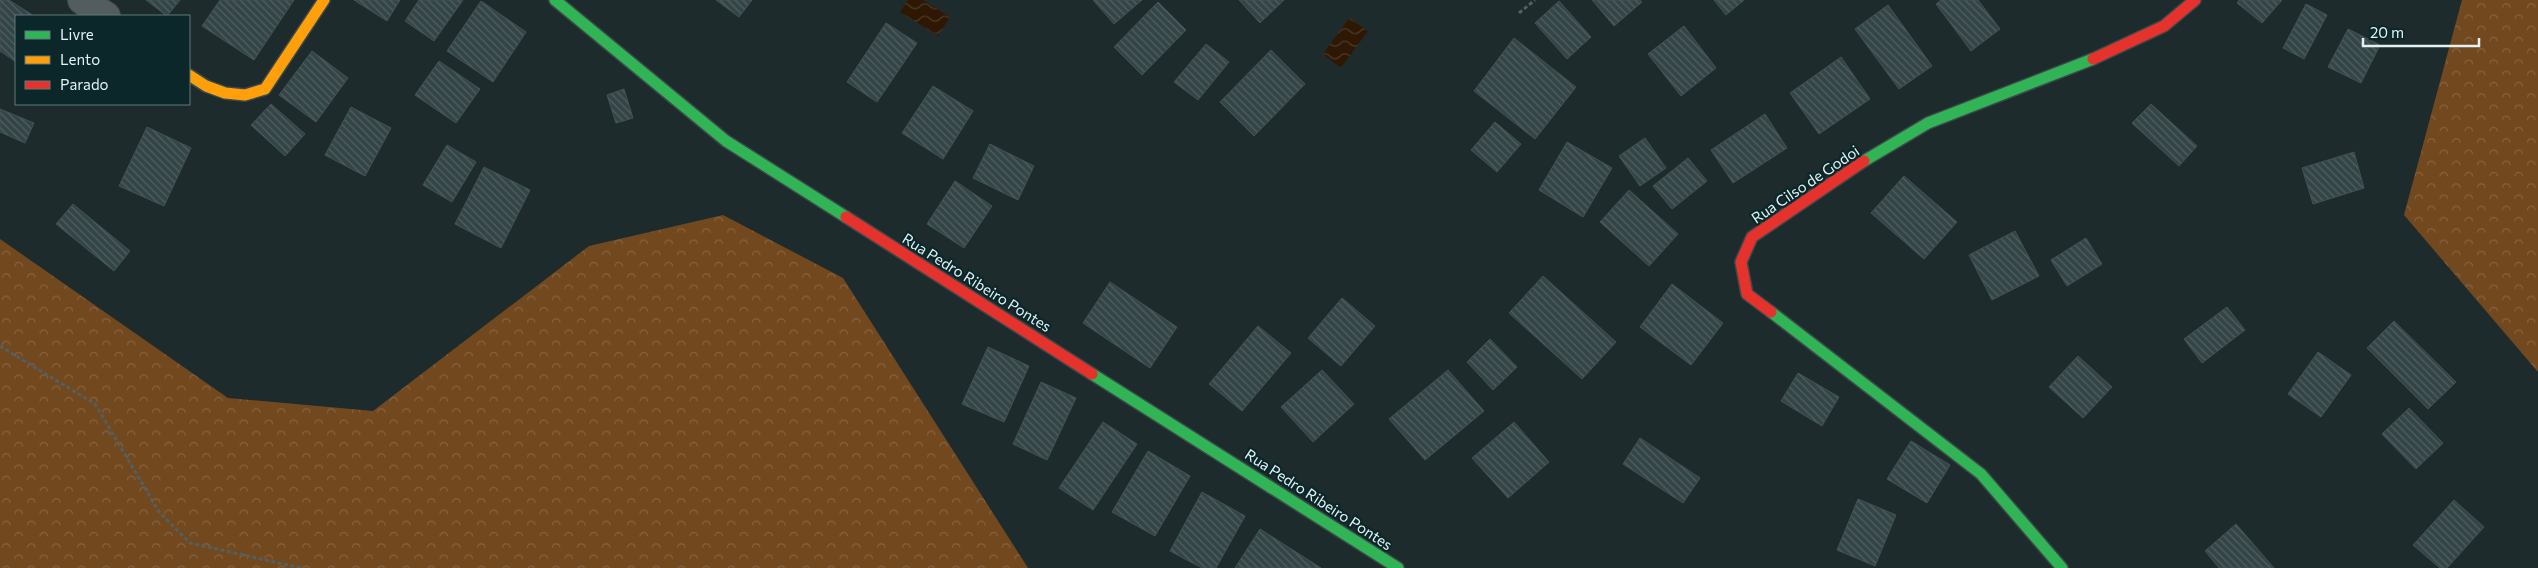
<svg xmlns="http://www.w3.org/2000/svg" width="2538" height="568" font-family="Commissioner,sans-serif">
  <defs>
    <pattern id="forest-crowns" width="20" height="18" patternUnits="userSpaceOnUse" patternTransform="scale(1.25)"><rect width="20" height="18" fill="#72481f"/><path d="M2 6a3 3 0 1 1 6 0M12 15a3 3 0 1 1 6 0" fill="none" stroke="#866340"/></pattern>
    <pattern id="water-waves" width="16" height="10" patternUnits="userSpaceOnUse" patternTransform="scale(1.25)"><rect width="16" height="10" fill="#2e1804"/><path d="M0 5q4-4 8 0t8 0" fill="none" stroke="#4c3a29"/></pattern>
    <pattern id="building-back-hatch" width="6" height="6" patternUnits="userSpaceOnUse" patternTransform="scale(1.25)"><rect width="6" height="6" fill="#344547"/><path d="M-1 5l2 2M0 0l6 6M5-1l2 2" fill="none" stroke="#516062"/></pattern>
  </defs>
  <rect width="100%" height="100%" fill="#1d2b2d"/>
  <g fill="url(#forest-crowns)">
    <polygon points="2462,0 2538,0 2538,372 2404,215"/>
    <polygon points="723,215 843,278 1028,568 0,568 0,239 228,398 373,411 589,246"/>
  </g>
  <g fill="url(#water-waves)">
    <polygon points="908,0 923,0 950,17 938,36 900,12"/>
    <polygon points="1349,18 1368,31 1341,68 1323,54"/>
  </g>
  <g fill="url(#building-back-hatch)" stroke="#455153">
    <polygon points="0,0 9,0 34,16 16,16 16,62 0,51"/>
    <polygon points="146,0 180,0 167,16"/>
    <polygon points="220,0 294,0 254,60 202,26"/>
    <polygon points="354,0 400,0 387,21"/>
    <polygon points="419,0 463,0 434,41 405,21"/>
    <polygon points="716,0 752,0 739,17"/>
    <polygon points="1093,0 1142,0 1114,24"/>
    <polygon points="1239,0 1284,0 1260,23"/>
    <polygon points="1592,0 1640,0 1642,2 1614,26"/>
    <polygon points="1714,0 1744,0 1726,15"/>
    <polygon points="1941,0 1978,0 2000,29 1971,51 1936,4"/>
    <polygon points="2239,0 2282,0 2262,23 2237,3"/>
    <polygon points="481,1 526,32 493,82 447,51"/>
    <polygon points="1559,1 1591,37 1567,59 1535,23"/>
    <polygon points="1158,2 1186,30 1142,75 1114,47"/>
    <polygon points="2306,4 2327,15 2304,59 2283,48"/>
    <polygon points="1888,5 1932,66 1899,89 1855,29"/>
    <polygon points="886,23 917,43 877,102 847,82"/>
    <polygon points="1684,26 1716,68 1681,96 1648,54"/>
    <polygon points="2348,29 2380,45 2361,83 2328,67"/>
    <polygon points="1514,38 1576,87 1535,139 1474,91"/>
    <polygon points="1206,44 1229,62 1198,100 1174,82"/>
    <polygon points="1271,50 1305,84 1254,136 1220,102"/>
    <polygon points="312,51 348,78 316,122 279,95"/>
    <polygon points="1841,57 1870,99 1819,134 1790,93"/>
    <polygon points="439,61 480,89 456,123 415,95"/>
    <polygon points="933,86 973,111 943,159 902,133"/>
    <polygon points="624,89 633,118 616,123 607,95"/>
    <polygon points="271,104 305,134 285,156 251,125"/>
    <polygon points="2151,104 2197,146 2179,166 2132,123"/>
    <polygon points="351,107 391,128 365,176 325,155"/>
    <polygon points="0,109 34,123 25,143 0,132"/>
    <polygon points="1765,114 1787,148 1733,183 1711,150"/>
    <polygon points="1495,122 1521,144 1497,172 1471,150"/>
    <polygon points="147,127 191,148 164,206 119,186"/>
    <polygon points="1645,138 1666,168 1640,186 1619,156"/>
    <polygon points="1567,142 1612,168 1583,217 1539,190"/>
    <polygon points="990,144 1034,166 1018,200 973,178"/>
    <polygon points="447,145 476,162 452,202 423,185"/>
    <polygon points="2354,152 2364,188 2313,204 2302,168"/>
    <polygon points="1688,158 1707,181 1672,209 1653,186"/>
    <polygon points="484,167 530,190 501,248 455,224"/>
    <polygon points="1904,176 1957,222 1924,259 1871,213"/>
    <polygon points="955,181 992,206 964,248 927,224"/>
    <polygon points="1629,190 1678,234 1649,266 1600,222"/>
    <polygon points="73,204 130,251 114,271 56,224"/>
    <polygon points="2015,231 2039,276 1992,300 1969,255"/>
    <polygon points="2086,238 2102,264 2067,286 2051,260"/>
    <polygon points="1543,276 1616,342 1582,379 1509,313"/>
    <polygon points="1110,282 1177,327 1150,368 1083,323"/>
    <polygon points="1672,284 1723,323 1691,365 1640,327"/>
    <polygon points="1342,298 1375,326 1341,366 1308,338"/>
    <polygon points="2227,307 2245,330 2202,363 2184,339"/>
    <polygon points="2394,321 2456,382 2428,409 2367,348"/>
    <polygon points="1258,326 1291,353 1242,411 1209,384"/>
    <polygon points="1490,339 1517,367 1493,390 1467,362"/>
    <polygon points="988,347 1029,366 1004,422 962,404"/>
    <polygon points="2318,352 2351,375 2321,417 2288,394"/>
    <polygon points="2078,356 2112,387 2083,418 2049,387"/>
    <polygon points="1322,370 1354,404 1313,442 1281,407"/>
    <polygon points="1448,370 1484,411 1425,460 1389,419"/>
    <polygon points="1798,373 1839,397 1822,426 1781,401"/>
    <polygon points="1041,382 1076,398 1047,460 1013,444"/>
    <polygon points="2409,408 2443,443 2416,469 2382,434"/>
    <polygon points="1103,422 1137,444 1093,510 1059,488"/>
    <polygon points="1514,422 1549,462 1508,498 1472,458"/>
    <polygon points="1640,438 1700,478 1683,503 1623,464"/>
    <polygon points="1911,441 1950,465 1927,503 1887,479"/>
    <polygon points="1148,451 1190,476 1155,536 1112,512"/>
    <polygon points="1202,492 1245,516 1216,568 1202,568 1170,551"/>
    <polygon points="1858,499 1896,515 1875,566 1837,550"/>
    <polygon points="2454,500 2484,527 2447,568 2440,568 2413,545"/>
    <polygon points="2236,524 2274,568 2219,568 2205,551"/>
    <polygon points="1260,529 1321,568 1235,568"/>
  </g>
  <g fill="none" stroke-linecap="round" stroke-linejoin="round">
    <defs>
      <polyline id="street" points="82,0 106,16"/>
      <g id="fast">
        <polyline points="555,0 726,141 846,217"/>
        <polyline points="1864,161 1928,123 2093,59"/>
        <polyline points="1771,312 1981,474 2062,568"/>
        <polyline points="1092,374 1398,568"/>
      </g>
      <polyline id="slow" points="189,75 206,86 225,93 245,95 265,89 324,0"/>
      <g id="jam">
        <polyline points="2093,59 2164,26 2195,0"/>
        <polyline points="846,217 1092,374"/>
        <polyline points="1771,312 1747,294 1741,262 1752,237 1864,161"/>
      </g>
    </defs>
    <use href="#street" stroke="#3c484a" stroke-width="30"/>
    <use href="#fast" stroke="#3c484a" stroke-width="14"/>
    <use href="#slow" stroke="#3c484a" stroke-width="14"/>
    <use href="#jam" stroke="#3c484a" stroke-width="14"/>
    <g stroke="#545f60" stroke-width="3" stroke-dasharray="4 2.5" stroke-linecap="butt">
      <polyline points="1519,13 1535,0"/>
      <polyline points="0,346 95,404 159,512 190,543 301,568"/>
    </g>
    <use href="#street" stroke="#535d5f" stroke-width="28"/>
    <use href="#fast" stroke="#30b455" stroke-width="11"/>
    <use href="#slow" stroke="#ff9f0a" stroke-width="11"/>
    <use href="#jam" stroke="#e5322d" stroke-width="11"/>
  </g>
  <g text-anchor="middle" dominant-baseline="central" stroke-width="4.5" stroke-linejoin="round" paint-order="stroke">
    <g font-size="15" fill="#e2f2f4" stroke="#0b272a">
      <text transform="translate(1805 184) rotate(-34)">Rua Cilso de Godoi</text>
      <text transform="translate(977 282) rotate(32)">Rua Pedro Ribeiro Pontes</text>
      <text transform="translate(1319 499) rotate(33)">Rua Pedro Ribeiro Pontes</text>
    </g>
  </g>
  <rect x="15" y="15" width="175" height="90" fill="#0b272a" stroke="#61787b"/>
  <rect x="25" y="31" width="25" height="8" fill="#30b455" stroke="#61787b"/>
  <text x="60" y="40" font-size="15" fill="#e2f2f4">Livre</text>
  <rect x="25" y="56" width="25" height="8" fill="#ff9f0a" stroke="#61787b"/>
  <text x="60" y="65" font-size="15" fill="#e2f2f4">Lento</text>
  <rect x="25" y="81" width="25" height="8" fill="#e5322d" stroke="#61787b"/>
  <text x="60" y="90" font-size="15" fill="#e2f2f4">Parado</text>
  <path d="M2363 38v8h116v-8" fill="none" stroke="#e2f2f4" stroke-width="2.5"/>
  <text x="2370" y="38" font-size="15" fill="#e2f2f4" stroke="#0b272a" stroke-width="4" paint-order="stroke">20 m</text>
</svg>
